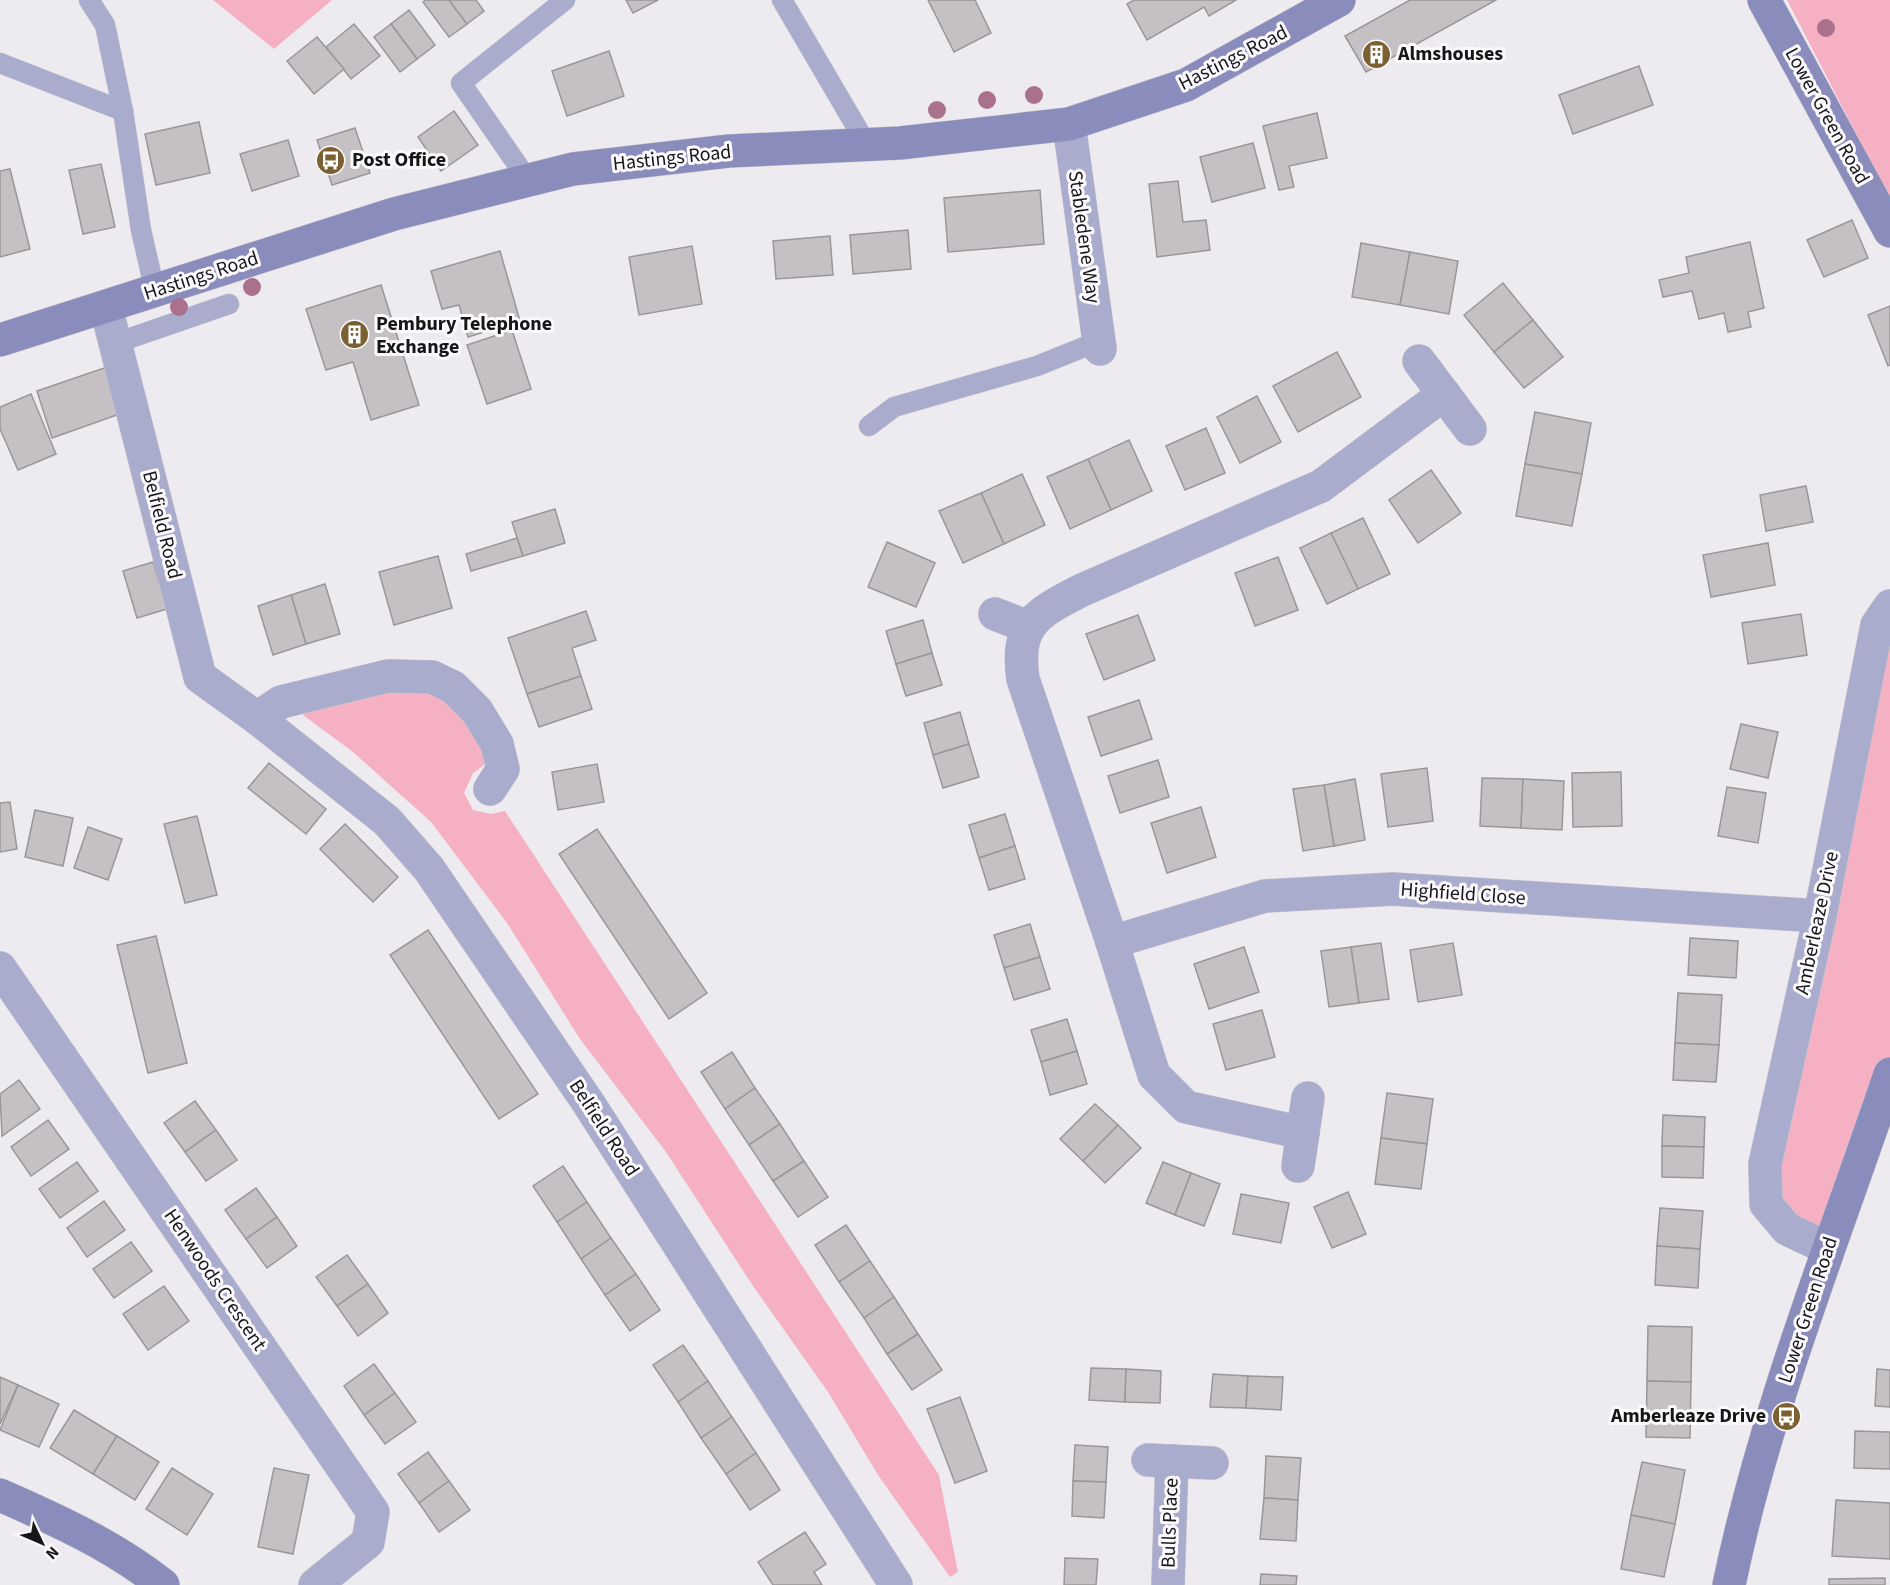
<svg xmlns="http://www.w3.org/2000/svg" width="1890" height="1585" font-family="'Source Sans 3',sans-serif">
  <rect width="100%" height="100%" fill="#eeebf0"/>
  <g fill="#f5b0c3">
    <polygon points="213,0 332,0 274,49"/>
    <polygon points="1787,0 1890,0 1890,199"/>
    <polygon points="1890,606 1890,1074 1827,1248 1787,1229 1765,1164"/>
    <path d="M414,688C457,701 468,717 489,755L483,766L473,773L464,793L473,810L491,814L505,811L939,1475L958,1572L950,1577L878,1475L828,1392L753,1286L666,1152L580,1039L507,923L431,822L353,752L303,715L306,708L354,695Z"/>
  </g>
  <g fill="#c4c0c3" stroke="#9a9699" stroke-width="1.5">
    <polygon points="426,0 449,0 467,24 449,37 423,2"/>
    <polygon points="449,0 476,0 484,11 467,24"/>
    <polygon points="626,0 658,0 633,13"/>
    <polygon points="928,0 975,0 991,33 954,52"/>
    <polygon points="1134,0 1236,0 1209,16 1204,7 1147,40 1127,4"/>
    <polygon points="1410,0 1496,0 1366,72 1345,36"/>
    <polygon points="409,10 435,45 417,59 391,24"/>
    <polygon points="354,24 380,56 351,79 326,47"/>
    <polygon points="391,24 417,59 400,72 374,37"/>
    <polygon points="317,37 344,69 314,94 287,61"/>
    <polygon points="609,51 624,96 567,116 552,71"/>
    <polygon points="1639,66 1653,105 1573,134 1559,95"/>
    <polygon points="454,111 478,145 441,171 418,137"/>
    <polygon points="1317,113 1327,158 1289,166 1294,187 1279,190 1263,126"/>
    <polygon points="199,122 210,173 156,185 145,134"/>
    <polygon points="355,128 370,173 332,185 317,140"/>
    <polygon points="288,140 299,176 252,191 240,154"/>
    <polygon points="1253,143 1265,188 1212,202 1200,157"/>
    <polygon points="101,164 115,227 83,234 69,170"/>
    <polygon points="10,169 30,249 0,257 0,171"/>
    <polygon points="1178,181 1183,222 1206,220 1210,250 1157,257 1149,184"/>
    <polygon points="1040,190 1044,244 948,252 944,198"/>
    <polygon points="1852,220 1868,258 1824,277 1807,240"/>
    <polygon points="908,230 911,269 853,274 850,235"/>
    <polygon points="830,236 833,275 776,279 773,241"/>
    <polygon points="1750,242 1764,308 1748,312 1751,327 1728,332 1724,313 1699,319 1692,291 1663,297 1659,280 1689,273 1686,257"/>
    <polygon points="1361,243 1410,252 1400,305 1352,297"/>
    <polygon points="692,246 702,304 639,315 629,257"/>
    <polygon points="500,251 520,321 468,337 459,305 442,309 431,271"/>
    <polygon points="1410,252 1458,261 1449,314 1400,305"/>
    <polygon points="1503,283 1533,320 1494,352 1464,315"/>
    <polygon points="381,285 419,405 371,420 353,362 326,370 306,309"/>
    <polygon points="1890,306 1890,365 1888,366 1868,315"/>
    <polygon points="1533,320 1563,357 1524,388 1494,352"/>
    <polygon points="512,330 531,389 487,404 467,345"/>
    <polygon points="1337,352 1361,397 1298,432 1273,386"/>
    <polygon points="113,365 128,411 52,438 37,391"/>
    <polygon points="31,394 56,454 18,470 0,429 0,407"/>
    <polygon points="1257,396 1281,442 1240,463 1217,417"/>
    <polygon points="1535,412 1591,423 1582,474 1525,464"/>
    <polygon points="1206,428 1225,473 1185,490 1166,446"/>
    <polygon points="1129,440 1152,491 1111,510 1088,459"/>
    <polygon points="1088,459 1111,510 1070,529 1047,477"/>
    <polygon points="1525,464 1582,474 1572,526 1516,516"/>
    <polygon points="1431,470 1461,513 1418,543 1389,500"/>
    <polygon points="1022,474 1045,525 1004,544 981,493"/>
    <polygon points="1806,486 1813,522 1766,531 1760,495"/>
    <polygon points="981,493 1004,544 963,563 939,511"/>
    <polygon points="555,509 565,543 523,556 512,522"/>
    <polygon points="1363,518 1390,574 1358,589 1331,533"/>
    <polygon points="1331,533 1358,589 1327,604 1300,548"/>
    <polygon points="517,538 523,556 471,571 466,554"/>
    <polygon points="887,542 935,563 916,607 868,587"/>
    <polygon points="1768,543 1775,585 1711,597 1703,555"/>
    <polygon points="438,556 452,608 394,625 379,572"/>
    <polygon points="1278,557 1298,610 1255,626 1235,573"/>
    <polygon points="153,562 167,609 137,618 123,571"/>
    <polygon points="325,584 340,634 306,644 291,595"/>
    <polygon points="291,595 306,644 273,655 258,606"/>
    <polygon points="586,611 596,640 572,648 581,676 527,694 508,638"/>
    <polygon points="1801,614 1807,655 1748,664 1742,623"/>
    <polygon points="1138,615 1155,660 1104,680 1086,634"/>
    <polygon points="923,620 932,653 896,664 886,631"/>
    <polygon points="932,653 942,685 906,696 896,664"/>
    <polygon points="581,676 592,709 539,727 527,694"/>
    <polygon points="1139,700 1152,739 1101,756 1088,717"/>
    <polygon points="960,712 969,744 933,755 924,723"/>
    <polygon points="1741,724 1778,732 1768,778 1730,769"/>
    <polygon points="969,744 979,777 943,788 933,755"/>
    <polygon points="1158,760 1169,797 1120,813 1108,776"/>
    <polygon points="269,763 326,809 306,834 248,788"/>
    <polygon points="597,764 604,802 558,810 552,772"/>
    <polygon points="1427,768 1433,821 1388,827 1381,774"/>
    <polygon points="1621,772 1622,826 1573,827 1572,773"/>
    <polygon points="1482,778 1523,779 1521,828 1480,826"/>
    <polygon points="1355,779 1365,840 1334,846 1324,785"/>
    <polygon points="1523,779 1564,781 1562,830 1521,828"/>
    <polygon points="1324,785 1334,846 1303,851 1293,789"/>
    <polygon points="1727,787 1766,793 1758,843 1718,836"/>
    <polygon points="10,802 17,849 0,852 0,803"/>
    <polygon points="1201,807 1216,857 1167,873 1151,823"/>
    <polygon points="35,810 73,818 63,866 25,857"/>
    <polygon points="1005,814 1015,846 979,858 969,825"/>
    <polygon points="197,816 217,895 185,903 164,824"/>
    <polygon points="345,824 398,877 373,902 320,849"/>
    <polygon points="88,827 122,839 108,880 74,868"/>
    <polygon points="597,829 707,993 669,1019 559,854"/>
    <polygon points="1015,846 1025,879 989,890 979,858"/>
    <polygon points="1030,924 1040,957 1004,968 994,935"/>
    <polygon points="428,930 538,1094 499,1119 390,955"/>
    <polygon points="156,936 187,1063 148,1073 117,945"/>
    <polygon points="1690,938 1738,941 1736,978 1688,975"/>
    <polygon points="1381,943 1389,999 1359,1003 1351,947"/>
    <polygon points="1453,943 1462,995 1418,1002 1410,950"/>
    <polygon points="1244,947 1259,992 1209,1009 1194,964"/>
    <polygon points="1351,947 1359,1003 1329,1007 1321,951"/>
    <polygon points="1040,957 1050,989 1014,1000 1004,968"/>
    <polygon points="1678,993 1722,995 1719,1045 1675,1043"/>
    <polygon points="1262,1010 1275,1057 1226,1070 1213,1024"/>
    <polygon points="1067,1019 1077,1051 1041,1062 1031,1030"/>
    <polygon points="1675,1043 1719,1045 1716,1082 1673,1080"/>
    <polygon points="1077,1051 1087,1084 1050,1095 1041,1062"/>
    <polygon points="732,1052 755,1088 725,1109 701,1072"/>
    <polygon points="19,1080 40,1109 2,1136 0,1094"/>
    <polygon points="755,1088 780,1124 749,1145 725,1109"/>
    <polygon points="1387,1093 1433,1099 1427,1144 1381,1138"/>
    <polygon points="195,1101 216,1130 185,1152 164,1123"/>
    <polygon points="1095,1104 1118,1125 1083,1161 1060,1139"/>
    <polygon points="1663,1115 1705,1117 1704,1147 1662,1146"/>
    <polygon points="48,1120 69,1149 31,1176 11,1147"/>
    <polygon points="780,1124 804,1161 773,1181 749,1145"/>
    <polygon points="1118,1125 1141,1148 1105,1183 1083,1161"/>
    <polygon points="216,1130 237,1160 206,1181 185,1152"/>
    <polygon points="1381,1138 1427,1144 1421,1189 1375,1184"/>
    <polygon points="1662,1146 1704,1147 1703,1178 1662,1177"/>
    <polygon points="804,1161 828,1197 798,1217 773,1181"/>
    <polygon points="77,1162 98,1191 60,1218 39,1189"/>
    <polygon points="1163,1162 1191,1173 1175,1215 1146,1203"/>
    <polygon points="563,1166 587,1202 557,1222 533,1186"/>
    <polygon points="1191,1173 1220,1184 1204,1226 1175,1215"/>
    <polygon points="256,1188 277,1217 246,1239 225,1210"/>
    <polygon points="1348,1192 1366,1234 1332,1248 1314,1207"/>
    <polygon points="1241,1194 1289,1203 1281,1243 1233,1234"/>
    <polygon points="104,1201 125,1230 87,1257 67,1228"/>
    <polygon points="587,1202 611,1238 581,1259 557,1222"/>
    <polygon points="1660,1208 1703,1211 1700,1249 1657,1246"/>
    <polygon points="277,1217 297,1246 267,1268 246,1239"/>
    <polygon points="846,1225 870,1261 839,1282 815,1245"/>
    <polygon points="611,1238 636,1274 605,1295 581,1259"/>
    <polygon points="131,1242 152,1271 114,1298 93,1269"/>
    <polygon points="1657,1246 1700,1249 1698,1288 1655,1285"/>
    <polygon points="347,1255 368,1284 337,1306 316,1277"/>
    <polygon points="870,1261 894,1297 864,1318 839,1282"/>
    <polygon points="636,1274 660,1310 630,1331 605,1295"/>
    <polygon points="368,1284 388,1313 358,1336 337,1306"/>
    <polygon points="164,1286 189,1321 148,1350 123,1314"/>
    <polygon points="894,1297 918,1334 887,1354 864,1318"/>
    <polygon points="1648,1326 1692,1327 1691,1382 1647,1381"/>
    <polygon points="918,1334 942,1370 912,1390 887,1354"/>
    <polygon points="683,1345 708,1381 678,1402 653,1365"/>
    <polygon points="374,1364 395,1393 364,1415 344,1386"/>
    <polygon points="1091,1368 1126,1369 1125,1402 1089,1400"/>
    <polygon points="1126,1369 1161,1371 1160,1403 1125,1402"/>
    <polygon points="1877,1369 1890,1370 1890,1407 1875,1406"/>
    <polygon points="1213,1374 1248,1376 1246,1408 1210,1407"/>
    <polygon points="1248,1376 1283,1377 1281,1410 1246,1408"/>
    <polygon points="0,1377 18,1385 0,1424"/>
    <polygon points="708,1381 732,1417 701,1438 678,1402"/>
    <polygon points="1647,1381 1691,1382 1690,1438 1646,1437"/>
    <polygon points="18,1385 59,1404 39,1447 0,1430"/>
    <polygon points="395,1393 416,1422 385,1444 364,1415"/>
    <polygon points="960,1397 987,1471 955,1483 927,1409"/>
    <polygon points="74,1410 117,1436 93,1474 50,1448"/>
    <polygon points="732,1417 756,1453 726,1474 701,1438"/>
    <polygon points="1855,1431 1890,1432 1890,1469 1854,1468"/>
    <polygon points="117,1436 159,1462 135,1500 93,1474"/>
    <polygon points="1075,1445 1108,1447 1106,1482 1073,1481"/>
    <polygon points="428,1452 449,1481 419,1503 398,1474"/>
    <polygon points="756,1453 780,1490 750,1510 726,1474"/>
    <polygon points="1266,1456 1301,1458 1298,1500 1264,1498"/>
    <polygon points="1642,1462 1685,1470 1675,1524 1631,1515"/>
    <polygon points="172,1468 213,1494 187,1535 146,1509"/>
    <polygon points="274,1468 309,1475 293,1554 258,1547"/>
    <polygon points="449,1481 470,1510 439,1532 419,1503"/>
    <polygon points="1073,1481 1106,1482 1104,1518 1072,1516"/>
    <polygon points="1264,1498 1298,1500 1296,1541 1260,1539"/>
    <polygon points="1836,1500 1890,1503 1890,1559 1832,1556"/>
    <polygon points="1631,1515 1675,1524 1664,1577 1621,1569"/>
    <polygon points="805,1532 826,1564 814,1572 822,1585 773,1585 758,1562"/>
    <polygon points="1065,1558 1098,1559 1096,1585 1064,1585"/>
    <polygon points="1261,1574 1297,1576 1296,1585 1260,1585"/>
    <polygon points="1885,1578 1885,1585 1829,1585 1829,1579"/>
  </g>
  <g fill="none" stroke-linecap="round" stroke-linejoin="round">
    <defs>
      <g id="lane">
        <polyline points="89,0 105,25 123,111 141,230 155,291"/>
        <polyline points="782,0 867,145"/>
        <polyline points="0,63 123,111"/>
        <polyline points="521,182 519,167 461,83 565,0"/>
        <polyline points="116,343 229,304"/>
        <polyline points="869,426 894,407 1037,366 1094,343 1100,349"/>
      </g>
      <g id="street">
        <polyline points="1069,124 1100,349"/>
        <polyline points="106,307 200,677 257,718 387,821 429,869 589,1104 896,1585"/>
        <polyline points="1419,361 1470,429"/>
        <polyline points="995,614 1028,627"/>
        <polyline points="257,718 281,702 388,676 432,677 453,687 477,711 497,744 503,769 490,789"/>
        <polyline points="1112,942 1265,896 1393,889 1820,916"/>
        <polyline points="0,968 373,1512 368,1542 315,1585"/>
        <path d="M1303,1133L1186,1107L1154,1075L1112,942L1023,679C1015,624 1037,613 1082,590L1321,486L1444,394"/>
        <polyline points="1298,1166 1308,1098"/>
        <polyline points="1827,1248 1787,1229 1766,1204 1765,1164 1820,916 1877,625 1890,606"/>
        <polyline points="1148,1460 1212,1463"/>
        <polyline points="1168,1585 1172,1461"/>
      </g>
      <g id="secondary">
        <polyline points="1764,0 1890,231"/>
        <polyline points="0,340 394,214 573,169 729,151 900,143 1069,124 1186,85 1339,0"/>
        <path d="M0,1495C57,1520 114,1546 163,1585"/>
        <path d="M1729,1585C1765,1410 1833,1243 1890,1074"/>
      </g>
    </defs>
    <use href="#lane" stroke="#cbc9cd" stroke-width="21"/>
    <use href="#street" stroke="#cbc9cd" stroke-width="34"/>
    <use href="#secondary" stroke="#cbc9cd" stroke-width="34"/>
    <use href="#lane" stroke="#aaaccd" stroke-width="20"/>
    <use href="#street" stroke="#aaaccd" stroke-width="33"/>
    <use href="#secondary" stroke="#8a8cbc" stroke-width="33"/>
  </g>
  <g fill="#aa718c">
    <circle cx="1826" cy="28" r="9"/>
    <circle cx="1034" cy="95" r="9"/>
    <circle cx="987" cy="100" r="9"/>
    <circle cx="937" cy="110" r="9"/>
    <circle cx="252" cy="287" r="9"/>
    <circle cx="179" cy="307" r="9"/>
  </g>
  <defs>
    <symbol id="building-disc" viewBox="-11 -11 22 22"><circle r="9.5" fill="#7b6032" stroke="#fbf9fd"/><path d="M-4-6H4V6H1V3H-1V6H-4ZM-2.5-4.3h1.7v1.8h-1.7ZM.8-4.3h1.7v1.8H.8ZM-2.5-1h1.7V.8h-1.7ZM.8-1h1.7V.8H.8Z" fill="#fff"/></symbol>
    <symbol id="bus-disc" viewBox="-11 -11 22 22"><circle r="9.5" fill="#7b6032" stroke="#fbf9fd"/><path d="M-5-6H5V4H4V6H2V4H-2V6H-4V4H-5ZM-3.5-4V0h7V-4ZM-3.5 1.2v1.5H-2V1.2ZM2 1.2v1.5H3.5V1.2Z" fill="#fff"/></symbol>
  </defs>
  <g fill-rule="evenodd">
    <use href="#building-disc" x="1360" y="38" width="33" height="33"/>
    <use href="#bus-disc" x="314" y="144" width="33" height="33"/>
    <use href="#building-disc" x="338" y="318" width="33" height="33"/>
    <use href="#bus-disc" x="1770" y="1400" width="33" height="33"/>
  </g>
  <g text-anchor="middle" dominant-baseline="central" stroke-width="6" stroke-linejoin="round" paint-order="stroke">
    <g font-size="20" font-weight="bold" fill="#161617" stroke="#fbf9fd" text-anchor="start">
      <text x="1398" y="54">Almshouses</text>
      <text x="352" y="160">Post Office</text>
      <text x="376" y="324">Pembury Telephone<tspan x="376" dy="23">Exchange</tspan></text>
      <text x="1766" y="1416" text-anchor="end">Amberleaze Drive</text>
    </g>
    <g font-size="20" fill="#161617" stroke="#fbf9fd">
      <text transform="translate(1233 58) rotate(-27)">Hastings Road</text>
      <text transform="translate(1827 116) rotate(61)">Lower Green Road</text>
      <text transform="translate(672 158) rotate(-6)">Hastings Road</text>
      <text transform="translate(1084 237) rotate(82)">Stabledene Way</text>
      <text transform="translate(201 276) rotate(-18)">Hastings Road</text>
      <text transform="translate(162 525) rotate(76)">Belfield Road</text>
      <text transform="translate(1463 894) rotate(4)">Highfield Close</text>
      <text transform="translate(1817 923) rotate(-78)">Amberleaze Drive</text>
      <text transform="translate(604 1128) rotate(57)">Belfield Road</text>
      <text transform="translate(215 1280) rotate(56)">Henwoods Crescent</text>
      <text transform="translate(1808 1310) rotate(-72)">Lower Green Road</text>
      <text transform="translate(1170 1523) rotate(-88)">Bulls Place</text>
    </g>
  </g>
  <g transform="translate(42 1543) rotate(134)" stroke="#fbf9fd" stroke-width="4.5" paint-order="stroke">
  <path d="M0-4.5L10 22L0 15L-10 22Z" fill="#161617"/>
  <text y="-9" font-size="16" font-weight="bold" text-anchor="middle" fill="#161617">N</text>
  </g>
</svg>
